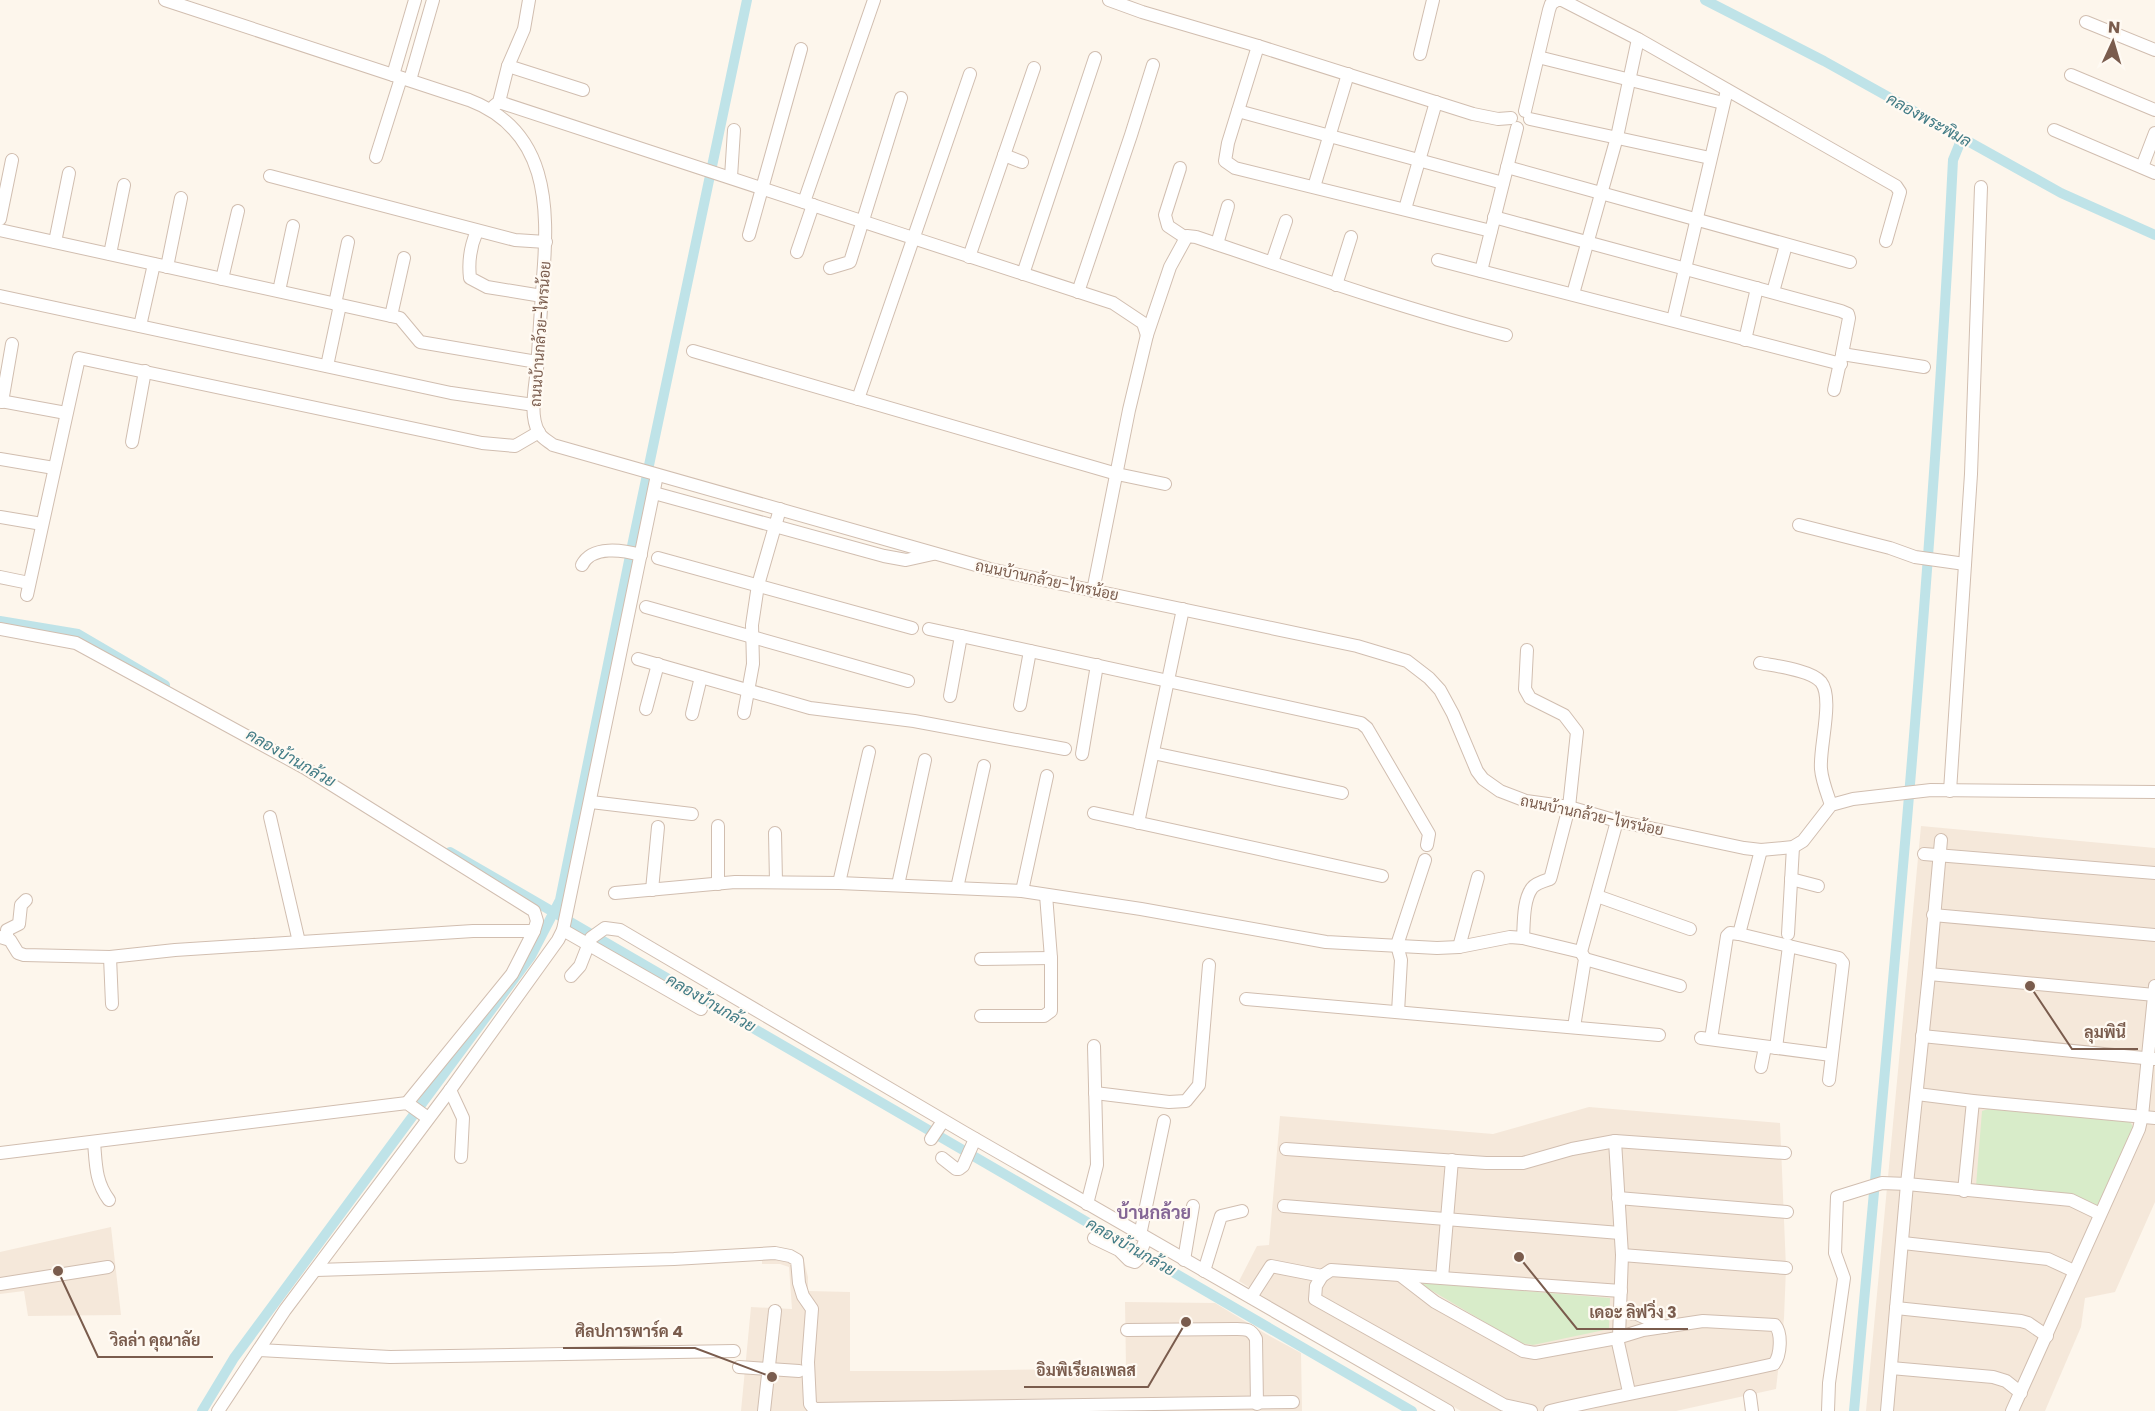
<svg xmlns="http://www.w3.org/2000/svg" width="2155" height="1411" font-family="Poppins,Sarabun,sans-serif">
  <rect width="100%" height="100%" fill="#fdf6ec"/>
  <g fill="#f5e8da">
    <polygon points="1921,826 2155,848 2155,1202 2115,1292 2085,1298 2081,1327 2045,1411 1866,1411"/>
    <polygon points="1589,1107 1780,1123 1786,1268 1784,1318 1776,1389 1676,1411 1461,1411 1303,1321 1239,1281 1257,1246 1269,1245 1280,1116 1493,1134"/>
    <polygon points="111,1227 121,1315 28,1316 24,1291 0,1294 0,1252"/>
    <polygon points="790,1249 803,1257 808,1277 808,1291 850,1292 850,1371 941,1371 1126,1368 1125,1302 1215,1303 1266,1334 1301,1353 1302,1411 741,1411 751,1307 792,1309 789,1267 780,1264 762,1264 762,1252"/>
  </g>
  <g fill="#d8ecc9">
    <polygon points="1988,1109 2130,1122 2134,1128 2097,1206 2075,1195 1976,1186 1982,1111"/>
    <polygon points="1423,1283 1610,1298 1609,1329 1533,1345 1520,1343 1424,1286"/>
  </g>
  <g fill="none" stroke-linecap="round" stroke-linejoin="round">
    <g stroke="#bfe3e8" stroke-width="10">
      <polyline points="1705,0 1824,61 2061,193 2155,235"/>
      <polyline points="0,621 78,634 165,685"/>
      <polyline points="450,852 1412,1411"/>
      <polyline points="202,1411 234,1358 531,956 560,900 632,546 747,0"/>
      <path d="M1854,1411C1892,994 1932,578 1953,160L1962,138"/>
    </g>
    <defs>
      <g id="minor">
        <path d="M165,0L469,100C548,130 549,205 543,278C541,308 539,339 537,369C535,388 529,416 539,433C542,438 548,441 553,445L990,569L1357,646L1407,661L1429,678L1440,690L1453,714L1477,771L1483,779L1500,791L1526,801L1569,807L1617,821L1744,848L1761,850L1793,847L1803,841L1831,805L1853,799L1931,790L2155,792"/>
        <polyline points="1109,0 1142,12 1258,46 1473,114 1498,119 1511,118"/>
        <polyline points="1557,0 1562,0 1638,39 1896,186 1900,192 1886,241"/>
        <polyline points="2086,22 2155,50"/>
        <polyline points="1258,46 1228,143 1225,161 1235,168 1491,231"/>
        <polyline points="1420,54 1433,0"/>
        <polyline points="1538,57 1723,103"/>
        <polyline points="508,66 583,90"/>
        <polyline points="393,75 415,0"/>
        <polyline points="2071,75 2155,110"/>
        <polyline points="410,80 433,0"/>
        <path d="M499,102C704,169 908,237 1113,303L1143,323L1147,335"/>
        <polyline points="494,106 499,102 508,66 524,29 529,0"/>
        <polyline points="1238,111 1503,183"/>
        <polyline points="1525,111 1549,10 1551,4 1557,0"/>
        <polyline points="1530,119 1710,158"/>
        <polyline points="2054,130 2155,173"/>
        <polyline points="1004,155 1022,162"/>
        <polyline points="376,157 401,78"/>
        <polyline points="1507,167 1850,262"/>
        <polyline points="2142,167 2155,133"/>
        <polyline points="1180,168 1165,215 1168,226 1186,238"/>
        <polyline points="270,176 515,240 546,242"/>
        <polyline points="731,177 734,130"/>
        <polyline points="1314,187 1348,74"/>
        <polyline points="804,202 874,0"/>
        <polyline points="1405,209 1436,102"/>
        <polyline points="1494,217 1841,311 1848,314 1849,318 1842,354 1924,367"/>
        <polyline points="0,219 12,160"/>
        <polyline points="0,230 400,318 420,342 537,362"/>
        <path d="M477,231C470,247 468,261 470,278L487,287L542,296"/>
        <polyline points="749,235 801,49"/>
        <polyline points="55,242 69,173"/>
        <polyline points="1217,244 1228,206"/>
        <polyline points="797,252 813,205"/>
        <polyline points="110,254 124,185"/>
        <polyline points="969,257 1034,68"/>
        <polyline points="1438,260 1841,364"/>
        <polyline points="1272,262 1286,221"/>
        <polyline points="167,267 181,198"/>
        <polyline points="830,268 850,262 901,98"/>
        <polyline points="1481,271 1517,128"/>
        <polyline points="1023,274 1095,58"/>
        <polyline points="222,279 238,211"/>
        <polyline points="1336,285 1351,237"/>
        <polyline points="279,291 293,226"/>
        <polyline points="1078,292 1131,135 1153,65"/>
        <polyline points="1773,292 1786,245"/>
        <polyline points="1573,294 1617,137 1638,39"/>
        <polyline points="0,296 451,393 534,405"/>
        <polyline points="335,304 348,242"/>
        <polyline points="391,316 404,258"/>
        <polyline points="1673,320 1727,90"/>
        <polyline points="140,326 154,264"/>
        <polyline points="1745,340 1757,288"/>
        <polyline points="693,351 1117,474 1165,484"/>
        <polyline points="327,366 340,305"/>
        <polyline points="1834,390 1841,358"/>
        <polyline points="858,399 970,74"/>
        <polyline points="0,401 66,413"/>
        <polyline points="2,402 12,344"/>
        <polyline points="132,442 145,371"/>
        <polyline points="0,459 54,468"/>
        <polyline points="654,493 884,556 906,560 933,554"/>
        <polyline points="0,517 42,524"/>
        <polyline points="1799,525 1890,548 1915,557 1965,564"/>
        <polyline points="658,558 912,628"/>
        <path d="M582,565C592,545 623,550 641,555"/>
        <polyline points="0,577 29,583"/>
        <path d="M1093,591L1129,410L1147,335L1170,267L1187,236L1196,237C1299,272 1401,308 1506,335"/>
        <polyline points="27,595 79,358 482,443 515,446 539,432"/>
        <polyline points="646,607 908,681"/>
        <polyline points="0,629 76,643 305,768 534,911 537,921 534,931 512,974 407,1103"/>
        <polyline points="929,629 1361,723 1367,728 1429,834 1427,845"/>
        <polyline points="638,659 810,708 914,721 1065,749"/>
        <path d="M1760,663C1775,666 1811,670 1821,682C1834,698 1819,748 1821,769C1822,781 1827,793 1831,805"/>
        <polyline points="950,696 961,636"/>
        <polyline points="1020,705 1030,651"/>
        <polyline points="646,709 658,664"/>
        <polyline points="744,713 753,664 752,625 758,585 780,509"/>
        <polyline points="692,714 701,677"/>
        <polyline points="1153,753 1342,793"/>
        <polyline points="1082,754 1097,665"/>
        <polyline points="1950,791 1971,474 1981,187"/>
        <polyline points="591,802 692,814"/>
        <polyline points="1094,813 1382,876"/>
        <polyline points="270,817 299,942"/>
        <polyline points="1138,823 1183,609"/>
        <polyline points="775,833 776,882"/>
        <polyline points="1924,854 2155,873"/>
        <polyline points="1791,879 1818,886"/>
        <polyline points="839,883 869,752"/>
        <polyline points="718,884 718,826"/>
        <polyline points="898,885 925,760"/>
        <polyline points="957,888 984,766"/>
        <polyline points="652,890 658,827"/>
        <polyline points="1022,891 1047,776"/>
        <polyline points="615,893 735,882 839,883 1022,891 1141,909 1326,942 1437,948 1459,947 1510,937 1523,938 1581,952"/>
        <polyline points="1597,896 1690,929"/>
        <polyline points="1933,915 2155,935"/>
        <polyline points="563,930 701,1009"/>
        <polyline points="1739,934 1761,850"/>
        <polyline points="1788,934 1793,847"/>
        <polyline points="0,937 10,940 18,953 24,955 110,957 175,950 473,931 534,931"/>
        <polyline points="7,938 7,930 19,924 21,905 26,900"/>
        <path d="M1523,938C1524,923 1523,900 1532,888C1536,883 1544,881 1550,879L1551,876L1569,807L1577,732L1564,715L1530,698L1525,689L1527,650"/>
        <polyline points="1459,947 1478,877"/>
        <polyline points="110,957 112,1004"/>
        <polyline points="981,959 1051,958"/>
        <polyline points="1585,959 1680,986"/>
        <polyline points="1929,974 2155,995"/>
        <polyline points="571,976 580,966 591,938 605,928 620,930 965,1133 1448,1411"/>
        <polyline points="1246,999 1659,1035"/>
        <polyline points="1398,1012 1401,960 1397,945 1425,860"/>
        <polyline points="981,1016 1044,1016 1051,1011 1051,958 1046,895"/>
        <polyline points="1574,1027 1585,959 1581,952 1617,821"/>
        <polyline points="1922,1036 2154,1059"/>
        <polyline points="1701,1038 1831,1055"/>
        <polyline points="1711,1039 1727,936 1730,933 1739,934 1839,958 1843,963 1829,1080"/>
        <polyline points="1776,1048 1789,946"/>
        <polyline points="1761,1067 1765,1047"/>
        <polyline points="450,1090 463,1118 461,1157"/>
        <polyline points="1095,1093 1169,1102 1186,1101 1199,1085 1209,965"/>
        <polyline points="1917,1094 1973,1101 2155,1118"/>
        <polyline points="931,1139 943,1121"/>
        <polyline points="1615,1141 1622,1255 1619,1337"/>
        <path d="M94,1142C96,1164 95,1181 109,1200"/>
        <polyline points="1286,1149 1486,1163 1523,1163 1572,1149 1615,1141 1785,1153"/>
        <polyline points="0,1153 407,1103 428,1118"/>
        <polyline points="942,1158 956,1169 959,1169 963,1166 975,1139"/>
        <polyline points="1964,1191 1973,1101"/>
        <polyline points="1618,1198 1787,1212"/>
        <polyline points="1087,1204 1097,1165 1094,1046"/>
        <polyline points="1284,1206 1620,1233"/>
        <polyline points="1140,1235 1164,1121"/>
        <polyline points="1094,1238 1119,1250 1129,1260 1135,1262 1138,1259 1146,1238"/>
        <polyline points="1903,1243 2048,1259 2074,1271"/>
        <polyline points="1622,1255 1786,1268"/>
        <polyline points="1184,1260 1193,1206"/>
        <polyline points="316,1270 674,1259 775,1253 790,1256 797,1260 799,1283 803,1296 812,1309 808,1362 810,1404 814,1409 1293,1402"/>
        <polyline points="1204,1271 1221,1216 1242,1211"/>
        <path d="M1400,1275L1435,1302L1523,1351L1535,1353L1617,1338L1643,1330L1703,1321L1775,1325C1782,1333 1781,1355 1774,1364C1699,1381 1624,1394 1550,1411"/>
        <polyline points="1322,1276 1316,1286 1315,1299 1504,1405 1531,1411"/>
        <polyline points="1442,1278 1452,1160"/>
        <polyline points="0,1284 108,1267"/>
        <polyline points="1251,1297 1271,1266 1322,1276 1331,1270 1621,1291"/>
        <polyline points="1896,1308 2021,1321 2028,1323 2047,1336"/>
        <polyline points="1620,1312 1637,1314 1665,1327"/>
        <path d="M1127,1330L1234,1329C1245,1329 1251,1328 1256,1339L1257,1404"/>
        <polyline points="1617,1338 1629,1392"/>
        <polyline points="259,1350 390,1357 734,1351"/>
        <polyline points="739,1367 799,1371"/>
        <polyline points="1891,1368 1993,1377 2006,1381 2021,1393"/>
        <polyline points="1750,1396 1752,1411"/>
        <polyline points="218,1411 285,1310 450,1090 558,940 563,930 657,475"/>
        <polyline points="764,1411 775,1311"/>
        <polyline points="1828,1411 1829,1383 1844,1278 1835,1253 1837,1197 1882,1183 1907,1184 2071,1200 2100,1214"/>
        <polyline points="1887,1411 1907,1184 1929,974 1941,840"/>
        <polyline points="2012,1411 2139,1129 2142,1116 2155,986"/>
      </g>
    </defs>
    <use href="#minor" stroke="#d1beb0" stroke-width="14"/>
    <use href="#minor" stroke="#fff" stroke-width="12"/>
  </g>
  <g text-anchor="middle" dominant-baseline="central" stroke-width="4.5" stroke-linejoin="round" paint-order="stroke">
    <g font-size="15" fill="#7a5c4d" stroke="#fffaf3">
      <text transform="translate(540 334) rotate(-86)">ถนนบ้านกล้วย-ไทรน้อย</text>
      <text transform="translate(1047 580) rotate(12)">ถนนบ้านกล้วย-ไทรน้อย</text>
      <text transform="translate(1592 815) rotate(12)">ถนนบ้านกล้วย-ไทรน้อย</text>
    </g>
    <g font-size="16" font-style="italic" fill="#437c86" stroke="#fffaf3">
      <text transform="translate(1929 120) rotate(29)">คลองพระพิมล</text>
      <text transform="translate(291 758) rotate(30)">คลองบ้านกล้วย</text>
      <text transform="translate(711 1003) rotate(30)">คลองบ้านกล้วย</text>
      <text transform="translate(1131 1247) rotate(30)">คลองบ้านกล้วย</text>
    </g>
    <g font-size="18" font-weight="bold" fill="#846695" stroke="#fffaf3">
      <text x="1154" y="1212">บ้านกล้วย</text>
    </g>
  </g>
  <path fill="none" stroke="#7a5c4d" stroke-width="2" d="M2030 986L2072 1049H2138M1519 1257L1577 1329H1688M772 1377L695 1348H563M58 1271L98 1357H213M1186 1322L1148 1387H1024"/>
  <g fill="#7a5c4d" stroke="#fffaf3" stroke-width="2">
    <circle cx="2030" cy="986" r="6"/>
    <circle cx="1519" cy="1257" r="6"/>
    <circle cx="772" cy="1377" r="6"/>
    <circle cx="58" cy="1271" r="6"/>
    <circle cx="1186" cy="1322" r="6"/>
  </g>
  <g font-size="16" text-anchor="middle" font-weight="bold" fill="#7a5c4d" stroke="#fffaf3" stroke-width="4.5" stroke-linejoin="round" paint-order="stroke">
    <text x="2105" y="1038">ลุมพินี</text>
    <text x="1633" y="1318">เดอะ ลิฟวิ่ง 3</text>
    <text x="629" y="1337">ศิลปการพาร์ค 4</text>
    <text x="155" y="1346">วิลล่า คุณาลัย</text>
    <text x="1086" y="1376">อิมพิเรียลเพลส</text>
  </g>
  <g transform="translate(2113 42) rotate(4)" stroke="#fffaf3" stroke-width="4.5" paint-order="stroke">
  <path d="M0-4.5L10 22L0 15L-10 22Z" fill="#7a5c4d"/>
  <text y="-9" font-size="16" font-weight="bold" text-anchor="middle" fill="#7a5c4d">N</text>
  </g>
</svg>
